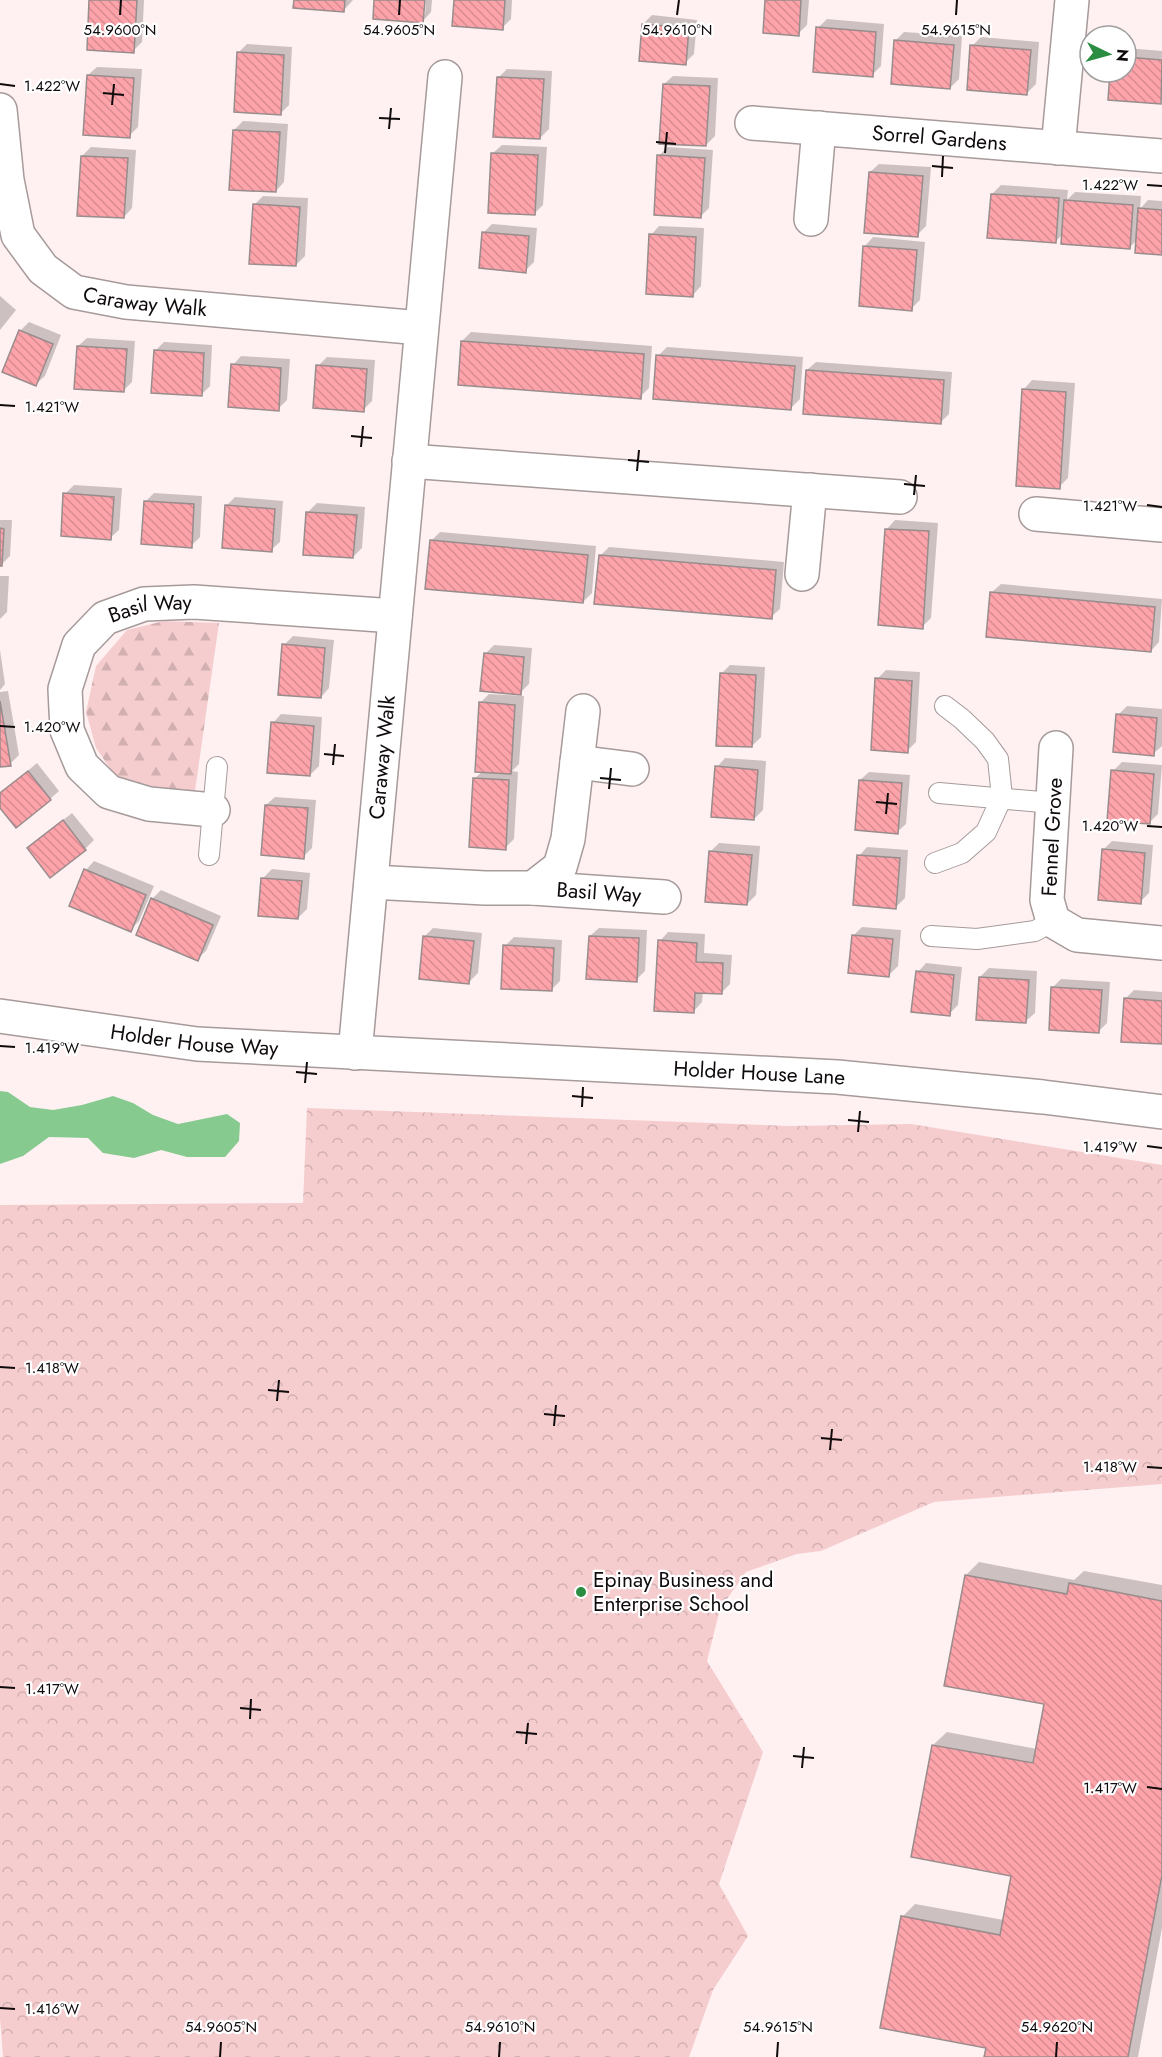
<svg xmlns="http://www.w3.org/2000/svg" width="1162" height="2057" font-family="Jost,sans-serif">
  <defs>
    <pattern id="forest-firs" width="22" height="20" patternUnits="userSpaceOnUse" patternTransform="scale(1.5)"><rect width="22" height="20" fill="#f6cdcf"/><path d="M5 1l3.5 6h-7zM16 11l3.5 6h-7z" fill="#d2afb0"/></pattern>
    <pattern id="park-crowns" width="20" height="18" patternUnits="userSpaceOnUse" patternTransform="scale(1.5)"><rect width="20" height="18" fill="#f6cdcf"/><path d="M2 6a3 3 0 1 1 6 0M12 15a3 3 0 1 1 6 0" fill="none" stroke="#d2afb0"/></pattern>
    <pattern id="building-back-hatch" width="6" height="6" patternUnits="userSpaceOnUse" patternTransform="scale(1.5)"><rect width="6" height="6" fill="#fda3aa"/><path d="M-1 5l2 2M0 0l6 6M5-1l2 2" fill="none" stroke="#d88b91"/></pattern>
  </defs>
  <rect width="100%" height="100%" fill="#fff1f2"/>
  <polygon fill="url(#forest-firs)" points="164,621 219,623 195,791 159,790 118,780 96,748 86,712 96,666 127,630"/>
  <polygon fill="url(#park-crowns)" points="307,1108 790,1126 911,1124 1162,1165 1162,1484 934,1502 821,1551 797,1554 746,1572 720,1609 707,1661 763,1752 719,1884 748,1936 713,1990 689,2057 3,2057 0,2018 0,1205 303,1203"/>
  <polygon fill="#87ca90" points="0,1091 8,1092 30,1107 53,1110 82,1105 113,1096 133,1103 153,1115 178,1124 227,1114 240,1123 239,1141 225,1157 187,1157 161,1150 134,1158 103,1153 88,1138 49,1137 23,1156 0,1164"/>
  <g fill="#0003">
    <polygon points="91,0 144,0 142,42 133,51"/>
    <polygon points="296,0 353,0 344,10"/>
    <polygon points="376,0 423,0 422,14 425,14 426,0 432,0 431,12 423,21"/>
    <polygon points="455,0 512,0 511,19 502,28"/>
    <polygon points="766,0 809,0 807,25 798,34"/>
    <polygon points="652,15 697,20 694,54 685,63 643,24"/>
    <polygon points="827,19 884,24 881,66 872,75 818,28"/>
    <polygon points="904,32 962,36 959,79 950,88 895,41"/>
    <polygon points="981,37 1039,42 1036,84 1027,93 972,46"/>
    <polygon points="247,44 292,47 289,105 280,114 238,53"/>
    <polygon points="1126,48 1162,51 1161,102 1111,72 1126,72"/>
    <polygon points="97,67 142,69 138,127 129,136 88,75"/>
    <polygon points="507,69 552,71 549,129 540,138 498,78"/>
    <polygon points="673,76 718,78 715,136 706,145 664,84"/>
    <polygon points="243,121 288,124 284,182 276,191 234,130"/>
    <polygon points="502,145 547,147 543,205 534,214 493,153"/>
    <polygon points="91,147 136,150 132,208 124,217 82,156"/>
    <polygon points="667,147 713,150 709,208 701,216 659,156"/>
    <polygon points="879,164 931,167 926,226 917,235 870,172"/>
    <polygon points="1001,185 1068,190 1067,200 1075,192 1141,196 1140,209 1148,200 1162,201 1162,253 1138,239 1129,248 1063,234 1056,241 992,194"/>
    <polygon points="263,196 308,198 305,256 296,265 254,205"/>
    <polygon points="492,224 537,228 534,262 525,271 484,232"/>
    <polygon points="659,226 704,228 701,286 693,295 651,235"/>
    <polygon points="873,237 925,242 920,300 911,309 865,246"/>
    <polygon points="0,296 16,310 0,330"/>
    <polygon points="29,322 61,335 45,376 36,384 20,331"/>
    <polygon points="471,332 652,346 649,388 640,397 462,341"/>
    <polygon points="87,338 135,341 132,382 123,391 78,346"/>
    <polygon points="164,342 212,345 210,386 201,395 155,351"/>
    <polygon points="667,347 803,357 800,399 791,408 658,356"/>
    <polygon points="241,356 290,359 287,400 278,409 233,365"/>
    <polygon points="327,357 375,360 372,401 363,410 318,366"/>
    <polygon points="816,362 952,372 949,414 940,423 807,370"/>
    <polygon points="1032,380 1075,383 1068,478 1059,487 1024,389"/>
    <polygon points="74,485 122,488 119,530 110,538 65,494"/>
    <polygon points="154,493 202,496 200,537 191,546 145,502"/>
    <polygon points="235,497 283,501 280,542 271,550 226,506"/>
    <polygon points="317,503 365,507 362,548 353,557 308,512"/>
    <polygon points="0,520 12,520 10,556 1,565"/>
    <polygon points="895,520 938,523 931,618 922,627 887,529"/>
    <polygon points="440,532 596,546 592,593 583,602 431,541"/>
    <polygon points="609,547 784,562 780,609 771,617 600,556"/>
    <polygon points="0,576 9,576 7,612 0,619"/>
    <polygon points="1001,584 1162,599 1159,642 1151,651 992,592"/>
    <polygon points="293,636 334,640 329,688 321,697 284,645"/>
    <polygon points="494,645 532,648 529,684 520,693 485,654"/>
    <polygon points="0,650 5,684 0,690"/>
    <polygon points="730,665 765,667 761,737 752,746 721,674"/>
    <polygon points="886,670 920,672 916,742 907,751 877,679"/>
    <polygon points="8,691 19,755 10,764 0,766 0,692"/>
    <polygon points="489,694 524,696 519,764 512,771 518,772 514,839 505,848 475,778 483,771 480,703"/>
    <polygon points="1127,706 1162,709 1162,746 1153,754 1118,715"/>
    <polygon points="281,714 322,717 319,766 310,775 273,723"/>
    <polygon points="725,758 766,761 763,810 754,819 717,767"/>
    <polygon points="1122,762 1162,765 1158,814 1149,823 1113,771"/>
    <polygon points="37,763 59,791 50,799 0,806 0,794"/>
    <polygon points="869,772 910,775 906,824 897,832 860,780"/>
    <polygon points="275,797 316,800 312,848 303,857 266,805"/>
    <polygon points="72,813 94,840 85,849 38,840"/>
    <polygon points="1112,841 1153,845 1149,893 1140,902 1103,850"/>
    <polygon points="719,843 760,846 756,895 747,904 710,852"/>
    <polygon points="867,847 908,850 905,898 896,907 859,856"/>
    <polygon points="94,861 154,886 139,921 130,930 86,870"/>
    <polygon points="272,869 310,873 307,909 298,918 263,878"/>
    <polygon points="161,890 221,916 206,951 197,959 152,899"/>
    <polygon points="862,927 901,930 898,966 889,975 853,936"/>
    <polygon points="433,928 482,933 478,973 469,982 424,937"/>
    <polygon points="599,928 647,930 645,971 636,980 590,936"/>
    <polygon points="668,932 705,934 704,953 732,955 730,984 721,993 703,992 702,1002 694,1011 660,941"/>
    <polygon points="514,937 562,940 560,981 551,990 505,946"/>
    <polygon points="926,963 962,967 958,1005 949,1014 918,972"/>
    <polygon points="989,968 1037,971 1035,1013 1026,1021 980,977"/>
    <polygon points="1061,979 1110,982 1107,1023 1098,1032 1053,987"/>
    <polygon points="1134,990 1162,992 1162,1042 1125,999"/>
    <polygon points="979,1562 1074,1580 1084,1571 1162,1585 1162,1928 1138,2057 985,2057 987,2047 902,1917 915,1904 1004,1920 1012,1875 933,1745 947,1732 1037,1749 1046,1703 966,1575"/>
  </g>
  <g fill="url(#building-back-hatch)" stroke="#998c8d" stroke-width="1.5">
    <polygon points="89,0 137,0 134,53 87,50"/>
    <polygon points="294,0 345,0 344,12 293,8"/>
    <polygon points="374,0 425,0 423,23 373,19"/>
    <polygon points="454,0 505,0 503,30 452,26"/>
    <polygon points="765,0 801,0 799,36 763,33"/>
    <polygon points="642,24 689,28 686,65 639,61"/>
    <polygon points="816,27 876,32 873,77 813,72"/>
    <polygon points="894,40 954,45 950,89 891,84"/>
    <polygon points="970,45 1031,50 1027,95 967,90"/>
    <polygon points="237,52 284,55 281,115 234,112"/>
    <polygon points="1126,57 1162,60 1161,104 1108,100 1110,72 1126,72"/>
    <polygon points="87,75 134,78 130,138 83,135"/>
    <polygon points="497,77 544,79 540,139 493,137"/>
    <polygon points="663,84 710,86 706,146 659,144"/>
    <polygon points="233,130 280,132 276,192 229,190"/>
    <polygon points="491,153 538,155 535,215 488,213"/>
    <polygon points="657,155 705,158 701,218 654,215"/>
    <polygon points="81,156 128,158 124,218 77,216"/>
    <polygon points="869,172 923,176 918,237 864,233"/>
    <polygon points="991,194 1059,198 1056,243 987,238"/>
    <polygon points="1064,200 1133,205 1130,249 1061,244"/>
    <polygon points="253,204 300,207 296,266 249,264"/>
    <polygon points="1138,208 1162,210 1162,255 1135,253"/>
    <polygon points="482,232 529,236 526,273 479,268"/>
    <polygon points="649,234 696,237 693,297 646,294"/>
    <polygon points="863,246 917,250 912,311 859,306"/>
    <polygon points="19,330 53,344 36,386 2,372"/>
    <polygon points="461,341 644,354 641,399 458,385"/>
    <polygon points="77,346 127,349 124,392 74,389"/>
    <polygon points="154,350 204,353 202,396 151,393"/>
    <polygon points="656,355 795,366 791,410 653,399"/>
    <polygon points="231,364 281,368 279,411 228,407"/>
    <polygon points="316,365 367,369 364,412 313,408"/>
    <polygon points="806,370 944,380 941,424 803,414"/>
    <polygon points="1022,389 1066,392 1060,489 1016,486"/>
    <polygon points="63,493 114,497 111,540 61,536"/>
    <polygon points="144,501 194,504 192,548 141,544"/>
    <polygon points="225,505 275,509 272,552 222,548"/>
    <polygon points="306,512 357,515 353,558 303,555"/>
    <polygon points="0,528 4,529 2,566 0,566"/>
    <polygon points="885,529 929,531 923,629 878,625"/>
    <polygon points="430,540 588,555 583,603 425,589"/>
    <polygon points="599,555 776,570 772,619 594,604"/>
    <polygon points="990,592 1155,607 1151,652 986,637"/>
    <polygon points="282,644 325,648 321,698 278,695"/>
    <polygon points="484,653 524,657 521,695 480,691"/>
    <polygon points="720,673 756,675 752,747 716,746"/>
    <polygon points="875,678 912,681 908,753 871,750"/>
    <polygon points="0,701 11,766 0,767"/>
    <polygon points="479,702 515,705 511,774 475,772"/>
    <polygon points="1116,714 1157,718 1154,756 1113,752"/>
    <polygon points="271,722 314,726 310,776 267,773"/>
    <polygon points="715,766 758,770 754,820 711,817"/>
    <polygon points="1111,770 1154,774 1150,824 1107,821"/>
    <polygon points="28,771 51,800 16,828 0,808 0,793"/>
    <polygon points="473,778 509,780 506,850 469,847"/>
    <polygon points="859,780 902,783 898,834 855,830"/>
    <polygon points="265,805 308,808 304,859 261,855"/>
    <polygon points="63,820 86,850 50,878 27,848"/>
    <polygon points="1102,849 1145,853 1141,904 1098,900"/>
    <polygon points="709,851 752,855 747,905 705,902"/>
    <polygon points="857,855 900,858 896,909 853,905"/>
    <polygon points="84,869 146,895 131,932 69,906"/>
    <polygon points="261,878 302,881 298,919 258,916"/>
    <polygon points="151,898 213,925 198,961 136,935"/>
    <polygon points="852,935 893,939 889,977 848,973"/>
    <polygon points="423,936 474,941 469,984 419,979"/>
    <polygon points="589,936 639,938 637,982 586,979"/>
    <polygon points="658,940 697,943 696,962 723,963 722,994 695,993 694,1013 654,1011"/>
    <polygon points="503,945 554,948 552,991 501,989"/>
    <polygon points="916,971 954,975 950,1016 911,1012"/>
    <polygon points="979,977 1029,980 1026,1023 976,1020"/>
    <polygon points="1051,987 1102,990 1099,1033 1049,1030"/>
    <polygon points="1124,998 1162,1001 1162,1044 1121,1042"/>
    <polygon points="965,1575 1067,1594 1069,1583 1162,1601 1162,1875 1128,2057 984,2057 986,2048 880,2028 901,1916 1000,1935 1011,1876 911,1857 932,1745 1033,1763 1044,1704 944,1686"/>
  </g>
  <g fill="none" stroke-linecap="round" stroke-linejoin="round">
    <defs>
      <g id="service">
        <polyline points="939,793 1053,803"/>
        <polyline points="209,855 217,767"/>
        <polyline points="935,863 962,853 986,832 1002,797 998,759 985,741 962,719 945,706"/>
        <polyline points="931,936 977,939 1035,931 1053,921"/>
      </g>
      <g id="minor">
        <path id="s1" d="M0,110L7,180L18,235L43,269L74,292L126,302L421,328"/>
        <path id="s2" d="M752,123L1162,156"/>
        <polyline points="1058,148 1072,0"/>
        <polyline points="811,219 819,128"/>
        <polyline points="409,461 900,497"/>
        <polyline points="1036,514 1162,525"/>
        <polyline points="802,574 810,490"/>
        <polyline points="1056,748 1047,900 1053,921 1077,935 1162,943"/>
        <polyline points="577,762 632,769"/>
        <path id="s3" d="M213,810L149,804L109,792L82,766L67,730L65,689L79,645L105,618L144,604L194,602L395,616"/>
        <polyline points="371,882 485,888 533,888 560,867 568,839 583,711"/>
        <path id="s4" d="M533,888L664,897"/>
        <path id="s5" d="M0,1016L197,1044L837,1077L1043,1097L1162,1112"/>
        <path id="s6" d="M355,1053L445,77"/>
      </g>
    </defs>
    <use href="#service" stroke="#a69a9a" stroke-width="22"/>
    <use href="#minor" stroke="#a69a9a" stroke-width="36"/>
    <use href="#service" stroke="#fff" stroke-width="20"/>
    <use href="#minor" stroke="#fff" stroke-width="33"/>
  </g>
  <path fill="none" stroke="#0f0a0b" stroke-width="2" d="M120,15L121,0M399,15L400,0M677,15L679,0M956,15L957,0M0,84L15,86M103,93L124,95M112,105L114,84M379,118L400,119M389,129L391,108M656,142L676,144M665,153L667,132M932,166L953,168M942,177L943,156M1147,185L1162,186M0,405L15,406M351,436L372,438M361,447L363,426M628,460L649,462M637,471L639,450M904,484L925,486M914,495L916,475M1147,505L1162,507M0,726L15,727M324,754L344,756M333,765L335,744M600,778L621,780M609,789L611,768M876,802L897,804M886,814L888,793M1147,826L1162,827M0,1046L15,1047M296,1072L317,1074M305,1083L307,1062M572,1096L593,1098M582,1107L583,1087M848,1120L869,1122M858,1132L860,1111M1147,1146L1162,1148M0,1367L15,1368M268,1390L289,1392M277,1401L279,1380M544,1414L565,1416M554,1426L556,1405M821,1438L842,1440M830,1450L832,1429M1147,1467L1162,1468M0,1687L15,1688M240,1708L261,1710M250,1719L251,1699M516,1732L537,1734M526,1744L528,1723M793,1756L814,1758M802,1768L804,1747M1147,1787L1162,1789M0,2008L15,2009M220,2057L221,2042M499,2057L500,2042M777,2057L778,2042M1056,2057L1057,2042"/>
  <circle fill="#2a8d42" stroke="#fff" stroke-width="2" cx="581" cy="1592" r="6"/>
  <g text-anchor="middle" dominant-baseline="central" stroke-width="4.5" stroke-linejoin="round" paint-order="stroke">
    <g font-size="21" fill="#0f0a0b" stroke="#fff">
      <text stroke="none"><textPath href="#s2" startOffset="188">Sorrel Gardens</textPath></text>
      <text stroke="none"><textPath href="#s1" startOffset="279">Caraway Walk</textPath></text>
      <text stroke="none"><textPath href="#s3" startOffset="354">Basil Way</textPath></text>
      <text stroke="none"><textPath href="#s6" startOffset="297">Caraway Walk</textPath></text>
      <text transform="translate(1052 837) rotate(-87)">Fennel Grove</text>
      <text stroke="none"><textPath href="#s4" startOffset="66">Basil Way</textPath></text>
      <text stroke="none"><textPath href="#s5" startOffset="196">Holder House Way</textPath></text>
      <text stroke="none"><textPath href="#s5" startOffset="762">Holder House Lane</textPath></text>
    </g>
    <g font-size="21" fill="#0f0a0b" stroke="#fff" text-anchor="start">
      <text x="593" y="1580">Epinay Business and<tspan x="593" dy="24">Enterprise School</tspan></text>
    </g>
  </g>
  <g font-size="15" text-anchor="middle" fill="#0f0a0b" stroke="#fff" stroke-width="4.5" stroke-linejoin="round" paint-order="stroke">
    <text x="120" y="35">54.9600°N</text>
    <text x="399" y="35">54.9605°N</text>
    <text x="677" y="35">54.9610°N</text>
    <text x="956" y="35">54.9615°N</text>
    <text x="52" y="91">1.422°W</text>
    <text x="1110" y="190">1.422°W</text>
    <text x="52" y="412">1.421°W</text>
    <text x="1110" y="511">1.421°W</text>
    <text x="52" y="732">1.420°W</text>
    <text x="1110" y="831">1.420°W</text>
    <text x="52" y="1053">1.419°W</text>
    <text x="1110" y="1152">1.419°W</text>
    <text x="52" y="1373">1.418°W</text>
    <text x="1110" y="1472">1.418°W</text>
    <text x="52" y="1694">1.417°W</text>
    <text x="1110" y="1793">1.417°W</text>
    <text x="52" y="2014">1.416°W</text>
    <text x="221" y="2032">54.9605°N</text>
    <text x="500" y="2032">54.9610°N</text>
    <text x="778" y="2032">54.9615°N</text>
    <text x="1057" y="2032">54.9620°N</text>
  </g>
  <g transform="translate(1108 54) rotate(95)"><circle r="28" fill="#ffffff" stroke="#9f9d9d" stroke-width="1.5"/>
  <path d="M0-4.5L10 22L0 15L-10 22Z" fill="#2a8d42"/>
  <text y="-9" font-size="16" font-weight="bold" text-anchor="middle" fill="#0f0a0b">N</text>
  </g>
</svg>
